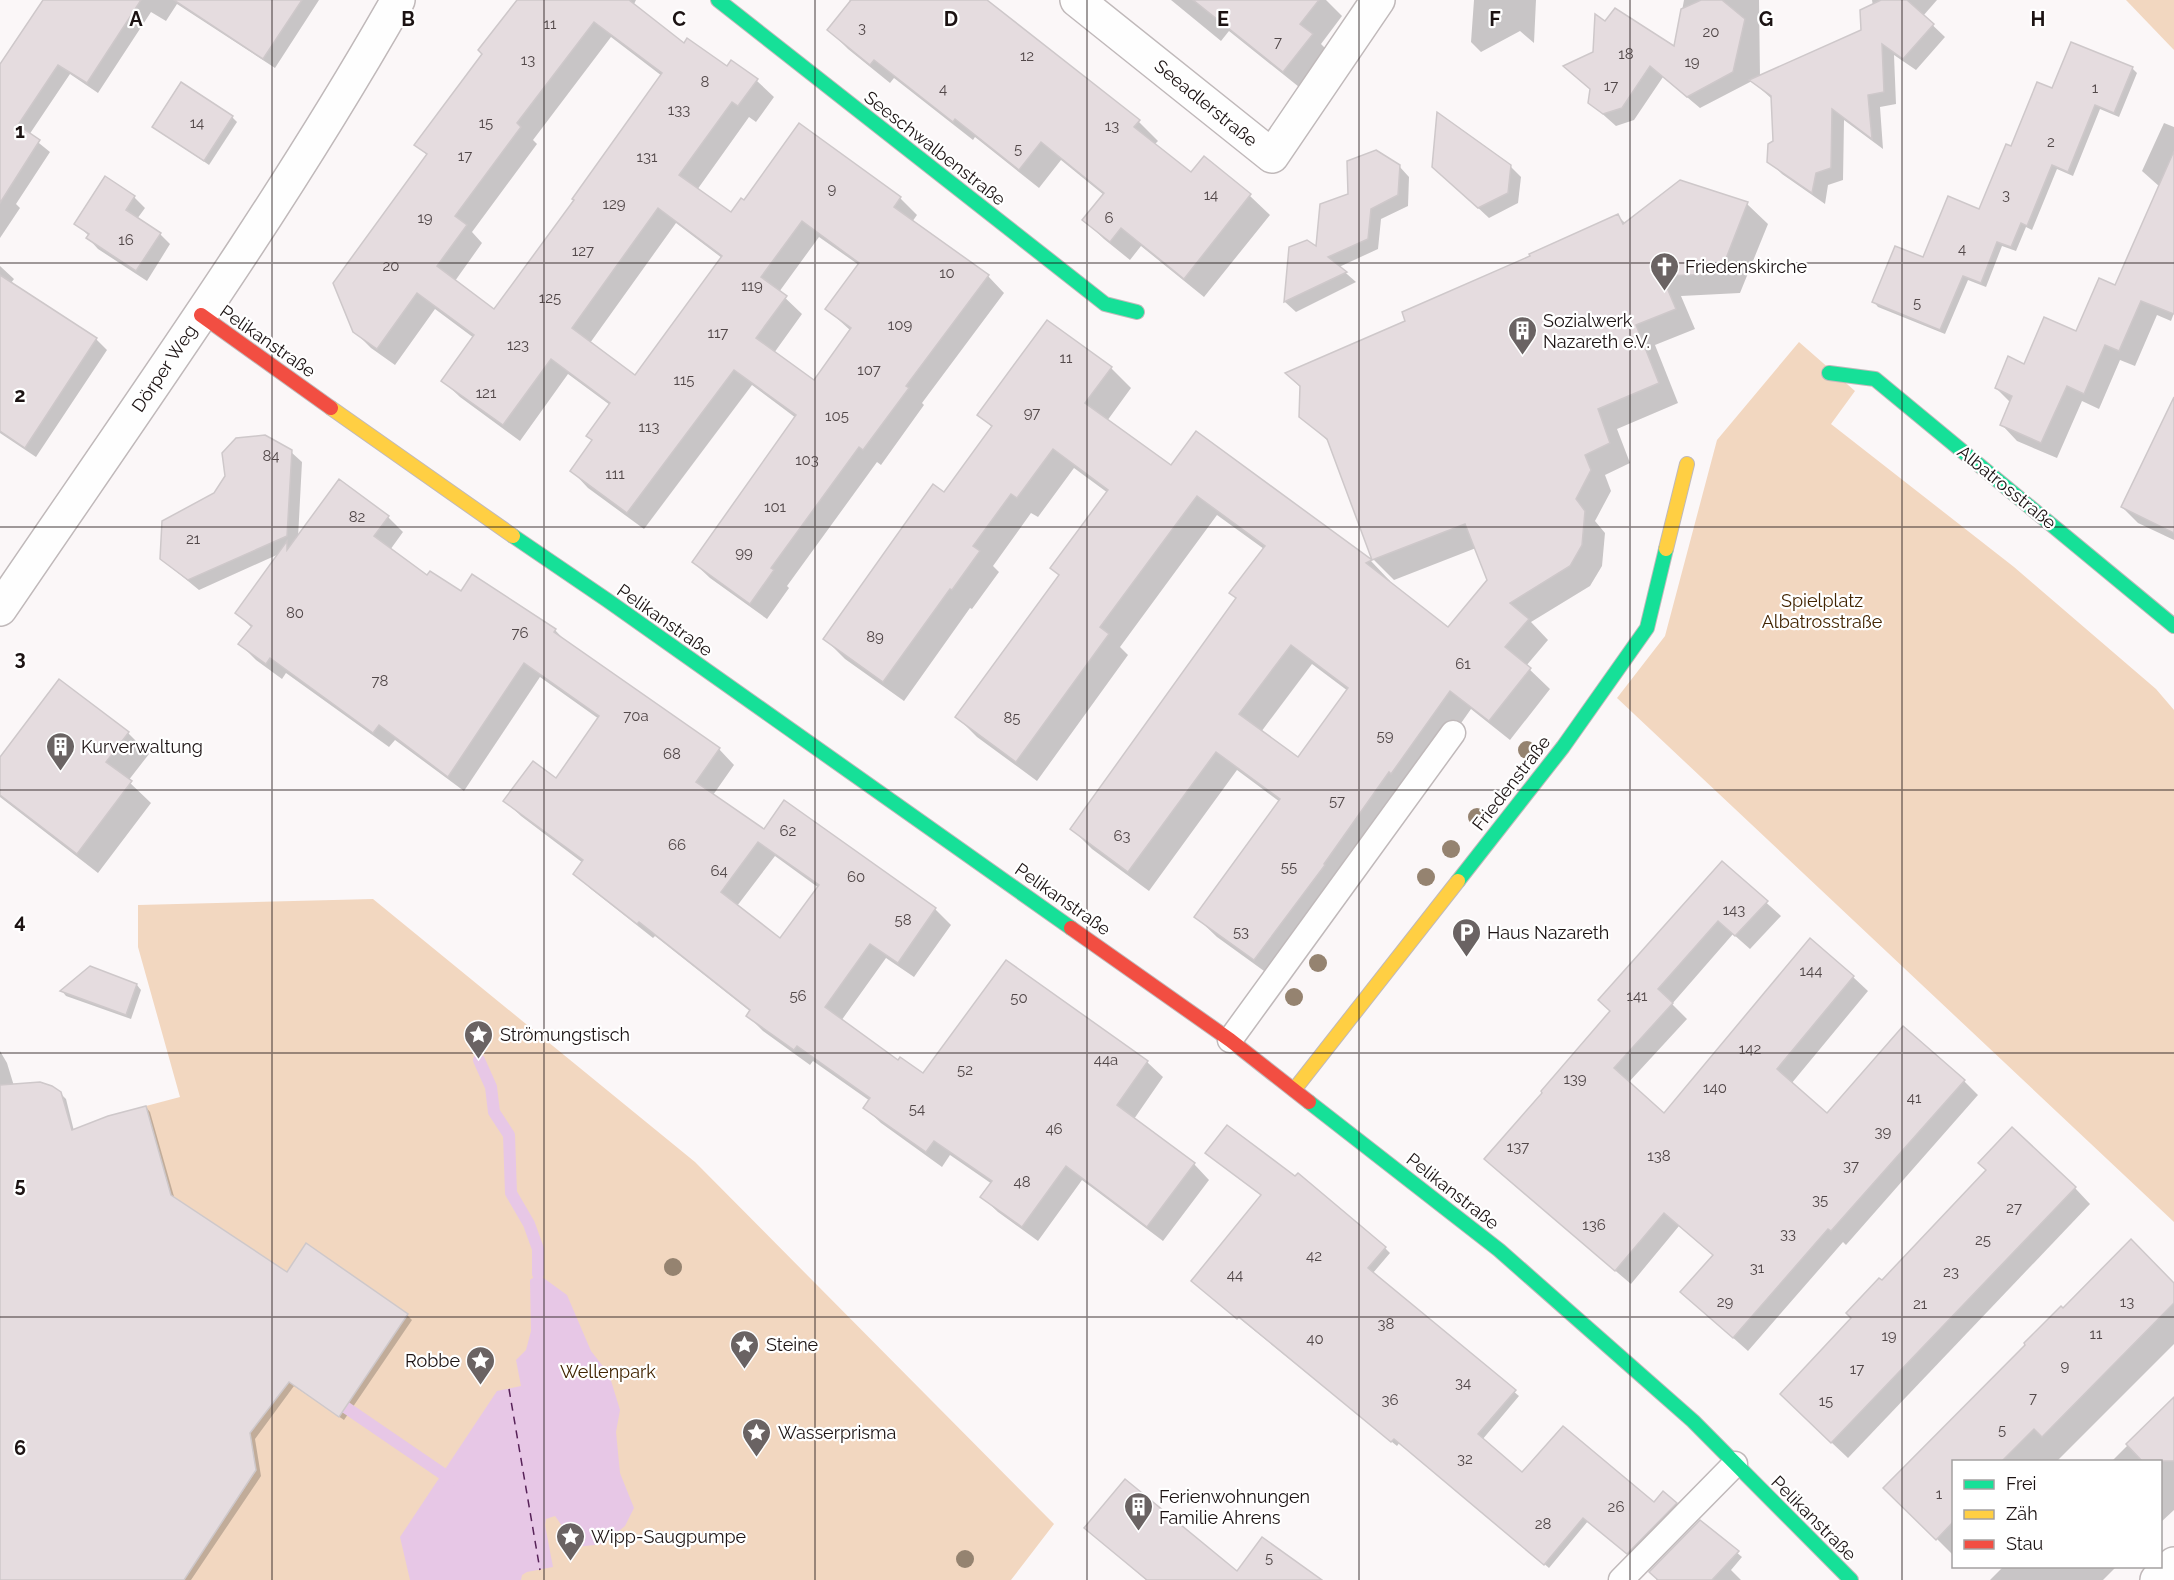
<svg xmlns="http://www.w3.org/2000/svg" width="2174" height="1580" font-family="Raleway,sans-serif">
  <rect width="100%" height="100%" fill="#fbf7f8"/>
  <g fill="#f2d7c0">
    <polygon points="2126,0 2174,0 2174,50"/>
    <polygon points="1799,342 1855,391 1831,424 2014,567 2156,689 2174,710 2174,1222 1617,698 1665,636 1717,440"/>
    <polygon points="373,899 695,1162 1054,1524 1011,1580 184,1580 256,1471 250,1433 289,1382 339,1417 408,1314 306,1244 287,1272 171,1195 146,1106 180,1097 138,947 138,905"/>
  </g>
  <polygon fill="#e7c7e6" points="538,1274 567,1295 591,1351 609,1374 620,1410 616,1432 620,1473 634,1508 625,1526 603,1544 577,1547 555,1516 546,1519 545,1525 553,1567 527,1572 522,1575 521,1580 410,1580 400,1537 497,1391 521,1386 516,1360 526,1350 531,1331 530,1280"/>
  <g fill="#0003" fill-rule="evenodd">
    <polygon points="45,0 319,0 275,68 177,4 166,21 151,12 98,93 70,74 29,135 50,152 16,204 20,208 0,238 0,67"/>
    <path d="M518,0H636L633,6L684,45L727,68L732,63L757,81L774,97L756,122L749,117L697,190L731,214L900,198L917,215L912,222L988,276L1004,293L922,403L924,405L881,465L877,462L787,586L789,588L767,619L710,578L693,562L796,418L752,385L644,529L588,488L572,471L593,441L610,405L568,374L520,441L460,397L443,381L474,338L435,309L395,365L371,348L354,331L428,156L416,144L484,54ZM611,37L662,76L575,200L494,311L455,281L482,243L472,232L537,144L533,140ZM676,223L722,258L635,377L590,343ZM819,237L859,265L827,309L851,331L814,382L774,353L802,314L779,292Z"/>
    <polygon points="849,0 985,0 1139,122 1158,141 1154,145 1191,174 1204,158 1250,196 1270,215 1204,297 1141,246 1130,260 1104,239 1084,220 1104,195 1061,160 1039,188 975,137 973,140 894,78 890,83 848,49 829,30 851,2"/>
    <polygon points="1171,0 1326,0 1342,16 1321,44 1332,55 1304,91 1229,31 1221,41"/>
    <polygon points="1474,0 1536,0 1534,43 1520,31 1481,52 1471,42"/>
    <polygon points="1684,0 1759,0 1760,77 1862,30 1873,6 1872,0 1937,0 1923,16 1945,37 1916,70 1894,55 1896,104 1880,107 1883,149 1844,120 1843,180 1828,185 1825,204 1782,174 1769,161 1775,142 1772,99 1752,81 1700,108 1663,77 1634,120 1616,126 1590,103 1591,90 1565,67 1595,53 1605,23 1675,48"/>
    <polygon points="2132,68 2137,73 2119,117 2100,109 2073,176 2057,169 2032,230 2026,227 2016,251 2002,246 1986,287 1968,280 1945,334 1878,307 1874,302 1980,211 2012,148 2053,90"/>
    <polygon points="232,117 237,122 209,165 154,127"/>
    <polygon points="2164,123 2174,127 2174,313 2171,321 2157,315 2135,366 2120,360 2099,409 2082,401 2057,458 2017,441 2002,425 2011,403 1996,388 2025,366 2077,333 2116,287 2160,187 2142,171"/>
    <polygon points="1399,166 1409,177 1408,206 1381,219 1378,249 1339,267 1356,282 1296,312 1285,302 1290,248 1317,249 1350,195"/>
    <polygon points="1510,166 1521,177 1518,203 1489,218 1445,177"/>
    <polygon points="105,178 134,197 145,208 137,219 160,234 170,244 147,281 98,249 88,238 89,236 76,223"/>
    <path d="M1680,181L1747,204L1768,224L1740,293L1681,296L1695,329L1655,345L1678,403L1617,429L1630,463L1605,475L1611,491L1595,521L1605,533L1602,566L1590,586L1531,622L1548,640L1526,666L1550,689L1510,740L1471,709L1412,793L1275,979L1217,937L1196,917L1280,802L1237,770L1149,891L1092,849L1072,829L1237,599L1264,549L1217,515L1120,647L1128,655L1037,781L977,737L957,717L1060,576L1108,493L1074,468L1038,517L1031,513L993,566L999,572L972,609L970,608L904,701L845,659L825,639L945,494L993,428L979,415L1111,368L1131,388L1107,421L1171,468L1197,433L1371,561L1390,581L1388,582L1448,629L1489,580L1476,548L1394,580L1373,559L1331,444L1301,416V388L1287,374L1407,321L1532,256L1618,216L1625,223ZM1312,664L1348,691L1298,759L1261,732Z"/>
    <polygon points="0,266 14,279 11,283 96,339 107,350 36,457 0,433"/>
    <polygon points="2174,400 2174,540 2138,523 2122,507"/>
    <path d="M291,452L302,462L298,538L388,517L403,532L390,550L427,578L461,593L555,630L569,645L719,749L734,765L713,795L764,831L785,802L935,909L951,925L914,977L886,958L841,1021L898,1062L923,1075L1147,1062L1163,1077L1134,1119L1194,1164L1209,1180L1163,1241L1082,1180L1038,1241L998,1212L982,1197L992,1184L950,1155L942,1167L881,1123L865,1108L870,1101L813,1061L810,1065L763,1031L748,1016L751,1012L655,936L653,938L591,889L575,874L583,863L521,816L505,801L556,780L599,719L540,677L464,791L395,740L389,747L286,673L282,679L256,660L240,644L252,628L237,613L279,554L199,590L161,559ZM775,856L819,888L781,940L737,906Z"/>
    <polygon points="60,681 128,733 149,754 128,781 151,803 98,873 0,797 0,760"/>
    <polygon points="1722,863 1781,916 1750,949 1733,934 1672,1004 1687,1019 1628,1083 1664,1115 1853,977 1868,991 1791,1084 1828,1115 1964,1081 1978,1095 1846,1245 1843,1242 1748,1351 1697,1306 1714,1256 1679,1226 1631,1284 1500,1173 1612,1011"/>
    <polygon points="137,985 141,990 131,1019 66,996 62,991"/>
    <polygon points="0,1051 7,1063 14,1086 60,1093 66,1099 74,1131 146,1107 150,1112 175,1200 288,1274 407,1315 412,1320 344,1420 294,1386 255,1439 261,1476 191,1580 0,1580"/>
    <polygon points="2075,1188 2090,1204 1848,1458 1797,1410 1853,1319 1882,1283"/>
    <polygon points="1385,1248 1390,1253 1373,1273 1519,1396 1482,1440 1522,1474 1654,1504 1676,1504 1681,1508 1632,1558 1588,1521 1549,1568 1400,1442 1397,1446 1198,1285"/>
    <polygon points="2174,1285 2174,1344 2056,1462 1954,1462 1954,1556 1886,1488 2063,1310"/>
    <polygon points="2174,1399 2174,1510 2160,1523 2160,1462 2111,1462"/>
    <polygon points="1700,1522 1742,1557 1731,1570 1741,1580 1656,1580"/>
    <polygon points="1086,1528 1237,1573 1319,1580 1146,1580"/>
    <polygon points="2004,1566 2117,1566 2103,1580 1990,1580"/>
  </g>
  <g fill="none" stroke-linecap="round" stroke-linejoin="round">
    <g stroke="#e7c7e6" stroke-width="12">
      <polyline points="479,1060 491,1087 494,1112 509,1135 511,1193 529,1224 538,1249 538,1274"/>
      <polyline points="332,1398 452,1480"/>
    </g>
    <polyline stroke="#572258" stroke-width="1.5" stroke-dasharray="8 6" stroke-linecap="butt" points="509,1389 540,1570"/>
  </g>
  <g fill="#e5dcdf" stroke="#cec8ca" stroke-width="1.5" fill-rule="evenodd">
    <polygon points="43,0 141,0 87,83 58,65 18,125 40,140 0,203 0,64"/>
    <polygon points="174,0 302,0 263,59"/>
    <path d="M517,0H629L684,43L687,38L727,66L731,60L758,79L738,106L732,102L679,175L731,212L741,198L744,200L799,123L901,197L894,207L989,275L906,386L909,388L863,450L859,447L771,568L774,570L750,604L692,562L796,415L734,370L627,513L570,471L592,440L586,436L610,403L551,359L503,425L441,381L474,335L417,293L377,349L353,332L333,283L427,154L414,145L482,54L478,50ZM594,22L662,73L572,199L574,200L494,309L437,266L467,225L455,216L521,127L517,123ZM658,208L722,256L635,375L572,328ZM802,221L859,263L825,309L851,328L814,380L756,338L787,296L761,277Z"/>
    <polygon points="851,0 987,0 1140,120 1134,127 1191,172 1204,156 1251,194 1184,279 1121,228 1110,242 1082,220 1104,193 1041,142 1019,170 955,119 953,122 874,60 870,65 827,30"/>
    <polygon points="1193,0 1319,0 1300,24 1313,34 1283,72"/>
    <polygon points="1701,0 1722,0 1745,19 1733,72 1687,97 1650,66 1622,108 1603,114 1588,103 1590,89 1563,66 1593,52 1595,14 1605,21 1615,8 1674,46 1681,9"/>
    <polygon points="1881,0 1907,0 1934,24 1903,59 1882,44 1884,92 1868,95 1872,139 1832,109 1831,168 1816,173 1812,193 1767,162 1768,144 1773,141 1771,96 1749,80 1861,30 1860,10"/>
    <polygon points="2071,42 2133,67 2114,113 2095,105 2068,172 2052,165 2027,226 2021,223 2011,247 1997,242 1981,283 1963,276 1940,330 1872,302 1895,246 1923,257 1948,196 1979,209 2006,144 2011,146 2037,82 2052,88"/>
    <polygon points="181,82 233,116 204,161 152,127"/>
    <polygon points="1437,112 1511,165 1508,193 1478,208 1432,167"/>
    <polygon points="1376,150 1400,165 1398,195 1371,209 1368,239 1328,257 1347,272 1284,302 1289,247 1307,240 1316,246 1320,204 1348,194 1347,161"/>
    <polygon points="2174,151 2174,314 2141,301 2119,351 2105,345 2084,394 2067,386 2041,443 2000,425 2012,396 1995,388 2008,356 2024,364 2044,317 2076,331 2099,278 2115,285"/>
    <polygon points="105,176 135,196 126,210 161,233 136,271 86,238 89,234 74,224"/>
    <path d="M1680,180L1748,202L1720,274L1662,276L1676,309L1636,325L1659,383L1598,409L1610,443L1585,455L1591,470L1576,499L1585,511L1582,545L1570,566L1510,603L1529,619L1505,647L1531,668L1489,721L1450,691L1391,774L1389,772L1324,864L1325,865L1254,960L1194,917L1280,799L1216,752L1128,872L1070,829L1236,598L1229,593L1265,546L1197,496L1100,627L1109,634L1016,762L955,717L1059,575L1050,568L1108,490L1053,449L1017,498L1011,494L973,546L980,551L952,590L950,589L883,682L823,639L933,484L944,492L992,426L977,415L1047,320L1112,367L1085,403L1171,465L1196,431L1372,560L1366,563L1448,627L1487,580L1465,524L1372,560L1327,439L1299,417L1300,386L1285,373L1405,321L1402,312L1530,256L1529,254L1618,214L1623,224ZM1291,645L1348,688L1298,757L1239,714Z"/>
    <polygon points="0,275 97,338 25,448 0,431"/>
    <polygon points="2174,397 2174,533 2121,507"/>
    <polygon points="265,435 292,450 287,536 188,580 160,559 162,521 214,493 225,476 222,453 236,438"/>
    <path d="M339,479L389,516L374,536L427,575L430,571L461,591L472,574L556,629L554,632L720,748L696,782L764,829L784,800L936,908L898,963L870,944L825,1007L898,1060L900,1057L923,1073L1006,960L1148,1061L1117,1105L1195,1163L1147,1227L1066,1166L1022,1227L980,1197L992,1181L934,1141L926,1152L863,1108L870,1098L797,1046L794,1050L746,1016L750,1010L639,922L637,924L573,874L583,860L503,801L533,761L556,778L599,716L524,663L448,777L379,725L373,733L270,658L266,664L238,644L252,626L235,613L287,541V550ZM758,842L819,885L780,938L721,892Z"/>
    <polygon points="59,679 129,732 106,762 132,781 77,854 0,795 0,757"/>
    <polygon points="1722,861 1768,901 1735,936 1718,921 1658,989 1673,1003 1614,1068 1664,1113 1810,938 1854,976 1777,1069 1827,1113 1903,1026 1965,1080 1831,1231 1828,1229 1733,1338 1680,1292 1713,1255 1664,1213 1615,1271 1484,1159 1542,1093 1541,1091 1610,1011 1598,1000"/>
    <polygon points="90,966 137,984 126,1015 60,991"/>
    <polygon points="40,1082 52,1086 61,1092 72,1130 108,1116 146,1106 171,1195 287,1272 306,1243 408,1314 339,1417 289,1382 250,1433 256,1470 184,1580 0,1580 0,1085"/>
    <polygon points="1227,1125 1295,1176 1298,1173 1386,1247 1368,1268 1516,1390 1478,1434 1522,1472 1563,1426 1654,1502 1663,1491 1677,1503 1627,1554 1583,1518 1544,1565 1394,1439 1391,1442 1239,1317 1237,1319 1191,1281 1261,1195 1205,1153"/>
    <polygon points="2012,1127 2076,1187 1831,1443 1780,1394 1851,1318 1846,1313 1879,1278 1882,1280 1986,1170 1978,1163"/>
    <polygon points="2131,1239 2174,1283 2174,1303 2042,1437 2034,1429 2002,1461 1953,1461 1953,1522 1936,1540 1883,1488 2025,1345 2024,1343 2061,1306 2063,1308"/>
    <polygon points="2174,1397 2174,1461 2142,1461 2126,1444"/>
    <polygon points="1125,1479 1237,1571 1262,1537 1322,1580 1147,1580 1084,1528"/>
    <polygon points="1700,1520 1739,1551 1712,1580 1658,1580 1649,1572"/>
  </g>
  <g fill="none" stroke-linecap="round" stroke-linejoin="round">
    <defs>
      <g id="lane">
        <polyline points="1230,1040 1453,733"/>
        <polyline points="1621,1580 1735,1464"/>
      </g>
      <g id="street">
        <polyline points="1077,0 1272,156 1378,0"/>
        <path d="M0,609C136,409 278,211 398,0"/>
        <polyline points="2157,1580 2174,1564"/>
      </g>
      <g id="fast">
        <polyline points="718,0 1105,304 1137,312"/>
        <polyline points="1829,373 1875,379 2174,626"/>
        <polyline points="513,536 607,600 1071,928"/>
        <polyline points="1458,881 1563,747 1647,628 1666,549"/>
        <polyline points="1309,1102 1499,1250 1693,1421 1851,1580"/>
      </g>
      <g id="slow">
        <polyline points="331,408 513,536"/>
        <polyline points="1666,549 1687,464"/>
        <polyline points="1294,1090 1458,881"/>
      </g>
      <g id="jam">
        <polyline points="201,315 331,408"/>
        <polyline points="1071,928 1230,1040 1309,1102"/>
      </g>
    </defs>
    <use href="#lane" stroke="#c0b9ba" stroke-width="27"/>
    <use href="#street" stroke="#c0b9ba" stroke-width="36"/>
    <use href="#fast" stroke="#c0b9ba" stroke-width="16"/>
    <use href="#slow" stroke="#c0b9ba" stroke-width="16"/>
    <use href="#jam" stroke="#c0b9ba" stroke-width="16"/>
    <use href="#lane" stroke="#fefefe" stroke-width="24"/>
    <use href="#street" stroke="#fefefe" stroke-width="33"/>
    <use href="#fast" stroke="#16e098" stroke-width="14"/>
    <use href="#slow" stroke="#ffcf43" stroke-width="14"/>
    <use href="#jam" stroke="#f24e42" stroke-width="14"/>
  </g>
  <g fill="#958370">
    <circle cx="1527" cy="750" r="9"/>
    <circle cx="1477" cy="817" r="9"/>
    <circle cx="1451" cy="849" r="9"/>
    <circle cx="1426" cy="877" r="9"/>
    <circle cx="1318" cy="963" r="9"/>
    <circle cx="1294" cy="997" r="9"/>
    <circle cx="673" cy="1267" r="9"/>
    <circle cx="965" cy="1559" r="9"/>
  </g>
  <path fill="none" stroke="#1c1313" stroke-width="1.5" stroke-opacity="0.55" d="M272,0V1580M544,0V1580M815,0V1580M1087,0V1580M1359,0V1580M1630,0V1580M1902,0V1580M0,263H2174M0,527H2174M0,790H2174M0,1053H2174M0,1317H2174"/>
  <defs>
    <symbol id="church-pin" viewBox="-11 -11 22 30"><path d="M0 17L-7.5 6A9.5 9.5 0 1 1 7.5 6Z" fill="#6a6363" stroke="#fff"/><path d="M-1.2-6h2.4v3.5h3.3v2.4h-3.3V6h-2.4V-.1h-3.3v-2.4h3.3Z" fill="#fff"/></symbol>
    <symbol id="building-pin" viewBox="-11 -11 22 30"><path d="M0 17L-7.5 6A9.5 9.5 0 1 1 7.5 6Z" fill="#6a6363" stroke="#fff"/><path d="M-4-6H4V6H1V3H-1V6H-4ZM-2.5-4.3h1.7v1.8h-1.7ZM.8-4.3h1.7v1.8H.8ZM-2.5-1h1.7V.8h-1.7ZM.8-1h1.7V.8H.8Z" fill="#fff"/></symbol>
    <symbol id="parking-pin" viewBox="-11 -11 22 30"><path d="M0 17L-7.5 6A9.5 9.5 0 1 1 7.5 6Z" fill="#6a6363" stroke="#fff"/><path d="M-3.5-5.5H1a3.5 3.5 0 0 1 0 7H-1V5.5H-3.5ZM-1-3.4V-.6H.8a1.4 1.4 0 0 0 0-2.8Z" fill="#fff"/></symbol>
    <symbol id="sight-pin" viewBox="-11 -11 22 30"><path d="M0 17L-7.5 6A9.5 9.5 0 1 1 7.5 6Z" fill="#6a6363" stroke="#fff"/><path d="M0-6L1.8-2.2L6-1.7L2.9 1.2L3.7 5.4L0 3.3L-3.7 5.4L-2.9 1.2L-6-1.7L-1.8-2.2Z" fill="#fff"/></symbol>
  </defs>
  <g fill-rule="evenodd">
    <use href="#church-pin" x="1648" y="250" width="33" height="45"/>
    <use href="#building-pin" x="1506" y="314" width="33" height="45"/>
    <use href="#building-pin" x="44" y="730" width="33" height="45"/>
    <use href="#parking-pin" x="1450" y="916" width="33" height="45"/>
    <use href="#sight-pin" x="462" y="1018" width="33" height="45"/>
    <use href="#sight-pin" x="728" y="1328" width="33" height="45"/>
    <use href="#sight-pin" x="464" y="1344" width="33" height="45"/>
    <use href="#sight-pin" x="740" y="1416" width="33" height="45"/>
    <use href="#building-pin" x="1122" y="1490" width="33" height="45"/>
    <use href="#sight-pin" x="554" y="1520" width="33" height="45"/>
  </g>
  <g text-anchor="middle" dominant-baseline="central" stroke-width="4.5" stroke-linejoin="round" paint-order="stroke">
    <g font-size="15" fill="#524849">
      <text x="550" y="24">11</text>
      <text x="862" y="28">3</text>
      <text x="1711" y="32">20</text>
      <text x="1278" y="42">7</text>
      <text x="1626" y="54">18</text>
      <text x="1027" y="56">12</text>
      <text x="528" y="60">13</text>
      <text x="1692" y="62">19</text>
      <text x="705" y="82">8</text>
      <text x="1611" y="86">17</text>
      <text x="2095" y="88">1</text>
      <text x="943" y="89">4</text>
      <text x="679" y="110">133</text>
      <text x="197" y="123">14</text>
      <text x="486" y="123">15</text>
      <text x="1112" y="126">13</text>
      <text x="2051" y="142">2</text>
      <text x="1018" y="149">5</text>
      <text x="465" y="156">17</text>
      <text x="647" y="157">131</text>
      <text x="832" y="189">9</text>
      <text x="1211" y="195">14</text>
      <text x="2006" y="195">3</text>
      <text x="614" y="204">129</text>
      <text x="425" y="218">19</text>
      <text x="1109" y="218">6</text>
      <text x="126" y="240">16</text>
      <text x="1962" y="249">4</text>
      <text x="583" y="251">127</text>
      <text x="391" y="266">20</text>
      <text x="947" y="273">10</text>
      <text x="752" y="286">119</text>
      <text x="550" y="298">125</text>
      <text x="1917" y="303">5</text>
      <text x="900" y="325">109</text>
      <text x="718" y="333">117</text>
      <text x="518" y="345">123</text>
      <text x="1066" y="358">11</text>
      <text x="869" y="370">107</text>
      <text x="684" y="380">115</text>
      <text x="486" y="393">121</text>
      <text x="1032" y="413">97</text>
      <text x="837" y="416">105</text>
      <text x="649" y="427">113</text>
      <text x="271" y="456">84</text>
      <text x="807" y="460">103</text>
      <text x="615" y="474">111</text>
      <text x="775" y="507">101</text>
      <text x="357" y="517">82</text>
      <text x="193" y="539">21</text>
      <text x="744" y="553">99</text>
      <text x="295" y="613">80</text>
      <text x="520" y="633">76</text>
      <text x="875" y="637">89</text>
      <text x="1463" y="664">61</text>
      <text x="380" y="681">78</text>
      <text x="636" y="716">70a</text>
      <text x="1012" y="718">85</text>
      <text x="1385" y="736">59</text>
      <text x="672" y="754">68</text>
      <text x="1337" y="801">57</text>
      <text x="788" y="831">62</text>
      <text x="1122" y="836">63</text>
      <text x="677" y="845">66</text>
      <text x="1289" y="867">55</text>
      <text x="719" y="871">64</text>
      <text x="856" y="877">60</text>
      <text x="1734" y="910">143</text>
      <text x="903" y="920">58</text>
      <text x="1241" y="932">53</text>
      <text x="1811" y="971">144</text>
      <text x="798" y="996">56</text>
      <text x="1637" y="996">141</text>
      <text x="1019" y="998">50</text>
      <text x="1750" y="1049">142</text>
      <text x="1106" y="1060">44a</text>
      <text x="965" y="1070">52</text>
      <text x="1575" y="1079">139</text>
      <text x="1715" y="1088">140</text>
      <text x="1914" y="1098">41</text>
      <text x="917" y="1109">54</text>
      <text x="1054" y="1129">46</text>
      <text x="1883" y="1132">39</text>
      <text x="1518" y="1147">137</text>
      <text x="1659" y="1156">138</text>
      <text x="1851" y="1166">37</text>
      <text x="1022" y="1182">48</text>
      <text x="1820" y="1200">35</text>
      <text x="2014" y="1208">27</text>
      <text x="1594" y="1225">136</text>
      <text x="1788" y="1234">33</text>
      <text x="1983" y="1240">25</text>
      <text x="1314" y="1256">42</text>
      <text x="1757" y="1268">31</text>
      <text x="1951" y="1272">23</text>
      <text x="1235" y="1275">44</text>
      <text x="1725" y="1302">29</text>
      <text x="2127" y="1302">13</text>
      <text x="1920" y="1304">21</text>
      <text x="1386" y="1324">38</text>
      <text x="2096" y="1334">11</text>
      <text x="1889" y="1336">19</text>
      <text x="1315" y="1339">40</text>
      <text x="2065" y="1366">9</text>
      <text x="1857" y="1369">17</text>
      <text x="1463" y="1383">34</text>
      <text x="2033" y="1398">7</text>
      <text x="1390" y="1400">36</text>
      <text x="1826" y="1401">15</text>
      <text x="2002" y="1430">5</text>
      <text x="1465" y="1459">32</text>
      <text x="1939" y="1494">1</text>
      <text x="1616" y="1507">26</text>
      <text x="1543" y="1524">28</text>
      <text x="1269" y="1558">5</text>
    </g>
    <g font-size="18" fill="#1c1313" stroke="#fff">
      <text transform="translate(1206 103) rotate(39)">Seeadlerstraße</text>
      <text transform="translate(935 148) rotate(38)">Seeschwalbenstraße</text>
      <text transform="translate(268 341) rotate(35)">Pelikanstraße</text>
      <text transform="translate(164 368) rotate(-56)">Dörper Weg</text>
      <text transform="translate(2007 487) rotate(39)">Albatrosstraße</text>
      <text transform="translate(665 620) rotate(35)">Pelikanstraße</text>
      <text transform="translate(1511 783) rotate(-52)">Friedenstraße</text>
      <text transform="translate(1063 899) rotate(35)">Pelikanstraße</text>
      <text transform="translate(1453 1191) rotate(38)">Pelikanstraße</text>
      <text transform="translate(1814 1518) rotate(45)">Pelikanstraße</text>
    </g>
    <g font-size="18" fill="#1c1313" stroke="#fff" text-anchor="start">
      <text x="1685" y="266">Friedenskirche</text>
      <text x="1543" y="320">Sozialwerk<tspan x="1543" dy="21">Nazareth e.V.</tspan></text>
      <text x="81" y="746">Kurverwaltung</text>
      <text x="1487" y="932">Haus Nazareth</text>
      <text x="500" y="1034">Strömungstisch</text>
      <text x="766" y="1344">Steine</text>
      <text x="460" y="1360" text-anchor="end">Robbe</text>
      <text x="778" y="1432">Wasserprisma</text>
      <text x="1159" y="1496">Ferienwohnungen<tspan x="1159" dy="21">Familie Ahrens</tspan></text>
      <text x="591" y="1536">Wipp-Saugpumpe</text>
    </g>
    <g font-size="18" fill="#422401" stroke="#fff">
      <text x="1822" y="600">Spielplatz<tspan x="1822" dy="21">Albatrosstraße</tspan></text>
      <text x="608" y="1371">Wellenpark</text>
    </g>
  </g>
  <g font-size="20" text-anchor="middle" font-weight="bold" fill="#1c1313" stroke="#fff" stroke-width="4.5" stroke-linejoin="round" paint-order="stroke">
    <text x="136" y="26">A</text>
    <text x="408" y="26">B</text>
    <text x="679" y="26">C</text>
    <text x="951" y="26">D</text>
    <text x="1223" y="26">E</text>
    <text x="1495" y="26">F</text>
    <text x="1766" y="26">G</text>
    <text x="2038" y="26">H</text>
    <text x="20" y="138">1</text>
    <text x="20" y="402">2</text>
    <text x="20" y="665">3</text>
    <text x="20" y="928">4</text>
    <text x="20" y="1192">5</text>
    <text x="20" y="1455">6</text>
  </g>
  <rect x="1952" y="1460" width="210" height="108" fill="#ffffff" stroke="#a4a1a1" stroke-width="1.5"/>
  <rect x="1964" y="1480" width="30" height="9" fill="#16e098" stroke="#a4a1a1" stroke-width="1.5"/>
  <text x="2006" y="1490" font-size="18" fill="#1c1313">Frei</text>
  <rect x="1964" y="1510" width="30" height="9" fill="#ffcf43" stroke="#a4a1a1" stroke-width="1.5"/>
  <text x="2006" y="1520" font-size="18" fill="#1c1313">Zäh</text>
  <rect x="1964" y="1540" width="30" height="9" fill="#f24e42" stroke="#a4a1a1" stroke-width="1.5"/>
  <text x="2006" y="1550" font-size="18" fill="#1c1313">Stau</text>
</svg>
